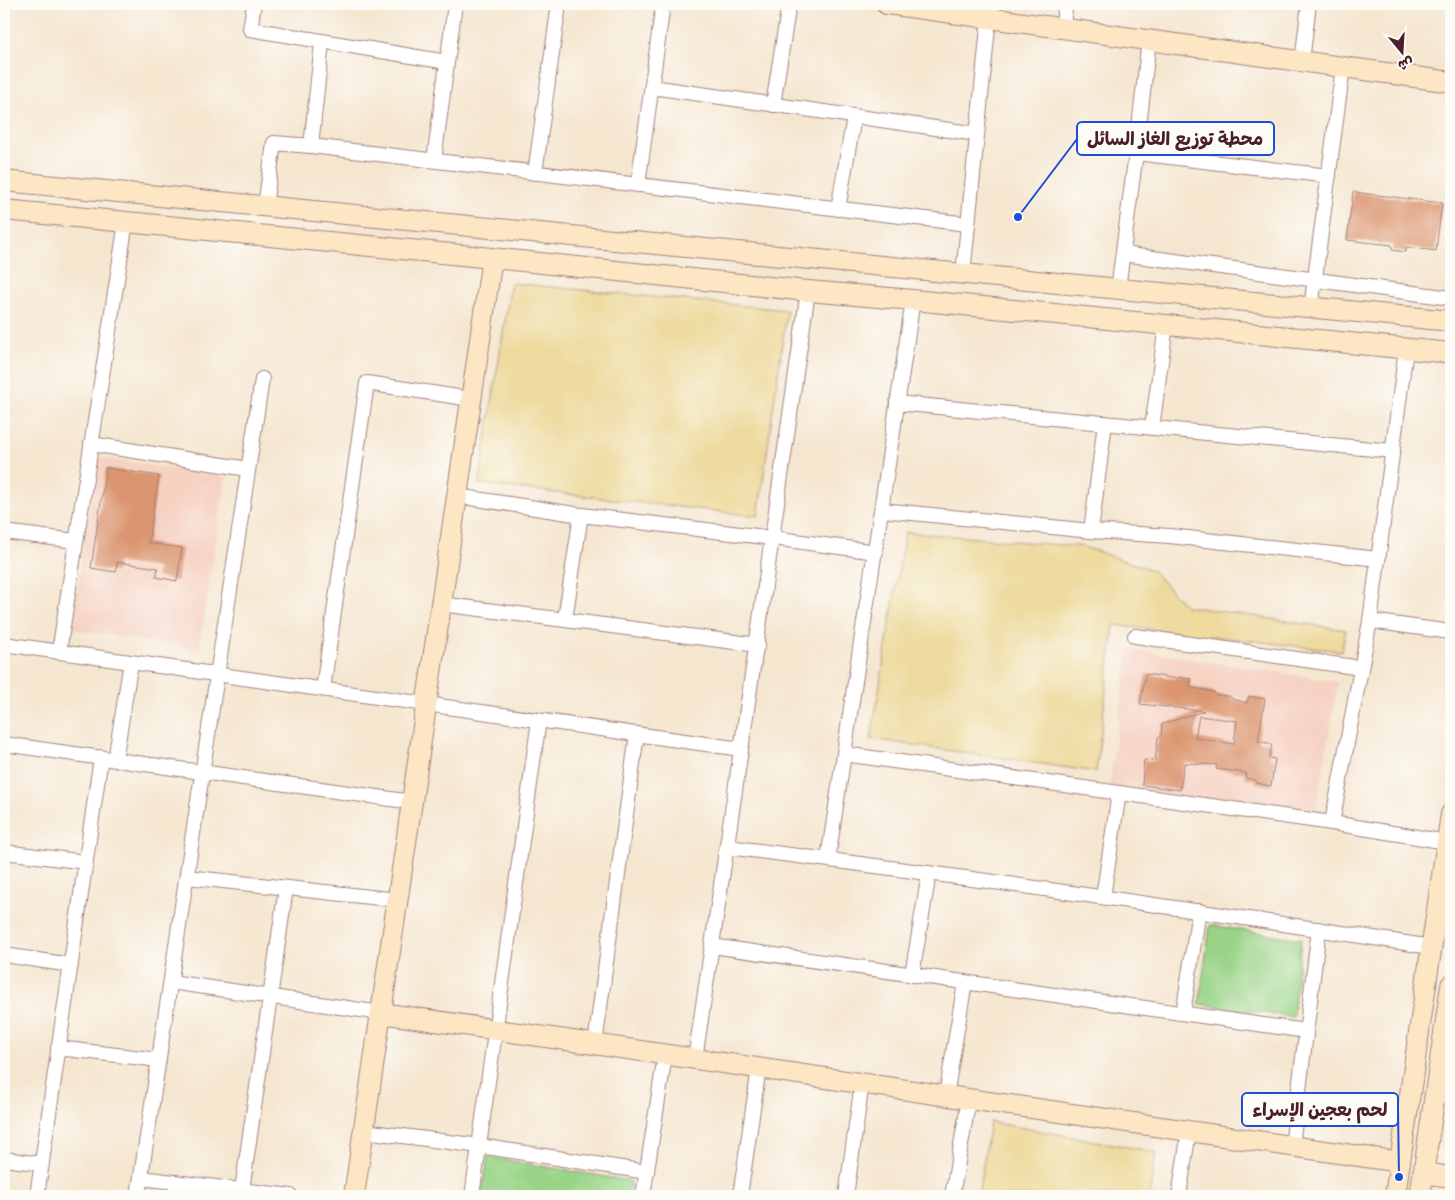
<svg xmlns="http://www.w3.org/2000/svg" width="1455" height="1200" font-family="'Gochi Hand','Playpen Sans Arabic',sans-serif">
  <rect width="100%" height="100%" fill="#fdfcf7"/>
  <filter id="ink" filterUnits="userSpaceOnUse"><feTurbulence type="fractalNoise" baseFrequency=".02" numOctaves="2"/><feDisplacementMap in="SourceGraphic" scale="10" xChannelSelector="R" yChannelSelector="G"/><feConvolveMatrix kernelMatrix="1 2 1 2 8 2 1 2 1" color-interpolation-filters="sRGB"/></filter>
  <filter id="wash" filterUnits="userSpaceOnUse"><feTurbulence type="fractalNoise" baseFrequency=".0096" numOctaves="4" result="noise"/><feDisplacementMap in="SourceGraphic" scale="20" xChannelSelector="R" yChannelSelector="G"/><feGaussianBlur stdDeviation="1.12" result="paint"/><feColorMatrix in="noise" values="0 0 0 0 0 0 0 0 0 0 0 0 0 0 0 0 0 1.4 0 .05"/><feComposite in="paint" operator="in"/></filter>
  <g filter="url(#wash)">
    <rect width="100%" height="100%" fill="#f5e6d0"/>
    <g fill="#f6d2c3">
      <polygon points="96,457 226,477 199,649 71,629"/>
      <polygon points="1129,649 1338,682 1315,816 1109,787"/>
    </g>
    <g fill="#98d386" stroke="#717958">
      <polygon points="1210,925 1301,939 1293,1017 1199,1004"/>
      <polygon points="488,1157 631,1181 628,1196 481,1196"/>
    </g>
    <g fill="#eeda9e" stroke="#9c7c64">
      <polygon points="511,283 787,310 758,516 479,484"/>
      <polygon points="905,532 1084,547 1152,570 1185,606 1346,630 1341,651 1114,625 1096,772 871,739"/>
      <polygon points="990,1122 1156,1152 1149,1196 978,1196"/>
    </g>
    <g id="blocks">
      <g fill="#db956f" fill-rule="evenodd">
        <polygon points="1353,192 1442,203 1436,251 1406,247 1406,252 1392,250 1392,245 1347,240"/>
        <polygon points="106,468 159,476 148,543 182,548 177,581 156,577 158,568 117,562 116,572 91,568"/>
        <path d="M1146,674L1178,679V677L1191,679L1190,687L1214,692L1216,695L1230,696L1232,699L1247,703L1249,696L1265,699L1258,741L1272,744L1269,758L1275,759L1271,786L1256,783V780L1245,778L1246,773L1216,769L1217,765L1184,763L1180,790L1142,785L1144,760L1155,761L1158,737L1161,736L1162,724L1204,711L1140,704ZM1199,716L1237,721L1234,744L1195,738Z"/>
      </g>
    </g>
  </g>
  <g filter="url(#ink)">
    <use href="#blocks" fill-opacity="0" stroke="#a0827e" stroke-width="1"/>
    <g fill="none" stroke-linecap="round" stroke-linejoin="round">
      <defs>
        <g id="street">
          <polyline points="254,4 250,29 447,62"/>
          <polyline points="1062,28 1066,4"/>
          <polyline points="1302,61 1309,4"/>
          <polyline points="652,87 977,134"/>
          <polyline points="773,105 789,4"/>
          <polyline points="311,146 322,42"/>
          <polyline points="1136,153 1329,176"/>
          <polyline points="434,160 455,4"/>
          <polyline points="535,173 559,4"/>
          <polyline points="638,185 663,4"/>
          <polyline points="265,206 274,143 311,146 968,224"/>
          <polyline points="838,209 854,117"/>
          <polyline points="1123,254 1451,298"/>
          <polyline points="963,274 989,18"/>
          <polyline points="1118,289 1136,153 1149,40"/>
          <polyline points="1311,308 1343,67"/>
          <polyline points="897,403 1393,451"/>
          <polyline points="1152,428 1166,325"/>
          <polyline points="91,444 248,469"/>
          <polyline points="457,496 581,515 773,538 876,552"/>
          <polyline points="882,510 1091,531 1170,536 1378,559"/>
          <polyline points="1091,531 1105,423"/>
          <polyline points="4,532 76,541"/>
          <polyline points="441,604 758,645"/>
          <polyline points="565,619 581,515"/>
          <polyline points="1370,621 1451,632"/>
          <polyline points="1135,636 1361,668"/>
          <polyline points="4,644 741,749"/>
          <polyline points="59,652 126,222"/>
          <polyline points="323,689 367,383 471,399"/>
          <polyline points="4,744 412,802"/>
          <polyline points="844,754 1332,823 1447,842"/>
          <polyline points="115,760 131,662"/>
          <polyline points="1332,823 1370,621 1406,349"/>
          <path d="M727,847C962,876 1197,910 1431,947"/>
          <polyline points="4,852 86,862"/>
          <polyline points="828,859 913,300"/>
          <polyline points="187,877 398,900"/>
          <polyline points="1103,897 1119,793"/>
          <polyline points="712,946 1306,1031"/>
          <polyline points="4,955 71,965"/>
          <polyline points="912,975 929,874"/>
          <polyline points="171,982 381,1013"/>
          <polyline points="1183,1013 1199,911"/>
          <polyline points="595,1044 637,734"/>
          <polyline points="58,1048 159,1060"/>
          <path d="M695,1059C733,803 772,548 808,291"/>
          <polyline points="946,1096 965,982"/>
          <polyline points="364,1131 480,1146 647,1172"/>
          <polyline points="1292,1146 1319,929"/>
          <polyline points="4,1159 42,1164"/>
          <polyline points="141,1178 291,1196"/>
          <polyline points="242,1190 286,888"/>
          <polyline points="37,1196 101,757"/>
          <polyline points="138,1196 262,379"/>
          <polyline points="472,1196 539,720"/>
          <polyline points="643,1196 665,1055"/>
          <polyline points="740,1196 759,1068"/>
          <polyline points="846,1196 862,1083"/>
          <polyline points="952,1196 969,1099"/>
          <polyline points="1179,1196 1189,1131"/>
        </g>
        <g id="secondary">
          <polyline points="887,4 1451,82"/>
          <polyline points="4,181 1451,321"/>
          <polyline points="4,210 492,258 808,291 913,300 1451,353"/>
          <polyline points="381,1013 1400,1162"/>
          <polyline points="1423,1173 1451,1177"/>
          <polyline points="354,1196 492,258"/>
          <polyline points="1395,1196 1451,814"/>
          <polyline points="1420,1196 1451,985"/>
        </g>
      </defs>
      <use href="#street" stroke="#a0827e" stroke-width="16"/>
      <use href="#secondary" stroke="#a0827e" stroke-width="22"/>
      <use href="#street" stroke="#fff" stroke-width="14"/>
      <use href="#secondary" stroke="#fce6c4" stroke-width="20"/>
    </g>
  </g>
  <path fill="none" stroke="#1d4ed8" stroke-width="2" d="M1018 217L1077 139M1399 1177L1398 1110"/>
  <g fill="#1d4ed8" stroke="#fdfcf7" stroke-width="2">
    <circle cx="1018" cy="217" r="5"/>
    <circle cx="1399" cy="1177" r="5"/>
  </g>
  <g fill="#fdfcf7" stroke="#1d4ed8" stroke-width="2">
    <rect x="1077" y="122" width="197" height="33" rx="5"/>
    <rect x="1242" y="1093" width="156" height="33" rx="5"/>
  </g>
  <g font-size="18" text-anchor="middle" font-weight="bold" fill="#4a1f2b">
    <text x="1175" y="145">محطة توزيع الغاز السائل</text>
    <text x="1320" y="1116">لحم بعجين الإسراء</text>
  </g>
  <rect width="1455" height="1200" fill="none" stroke="#fdfcf7" stroke-width="20"/>
  <g transform="translate(1402 52) rotate(162)" stroke="#fdfcf7" stroke-width="4" paint-order="stroke">
  <path d="M0-4L9 19L0 12L-9 19Z" fill="#4a1f2b"/>
  <text y="-8" font-size="14" font-weight="bold" text-anchor="middle" fill="#4a1f2b">ش</text>
  </g>
</svg>
